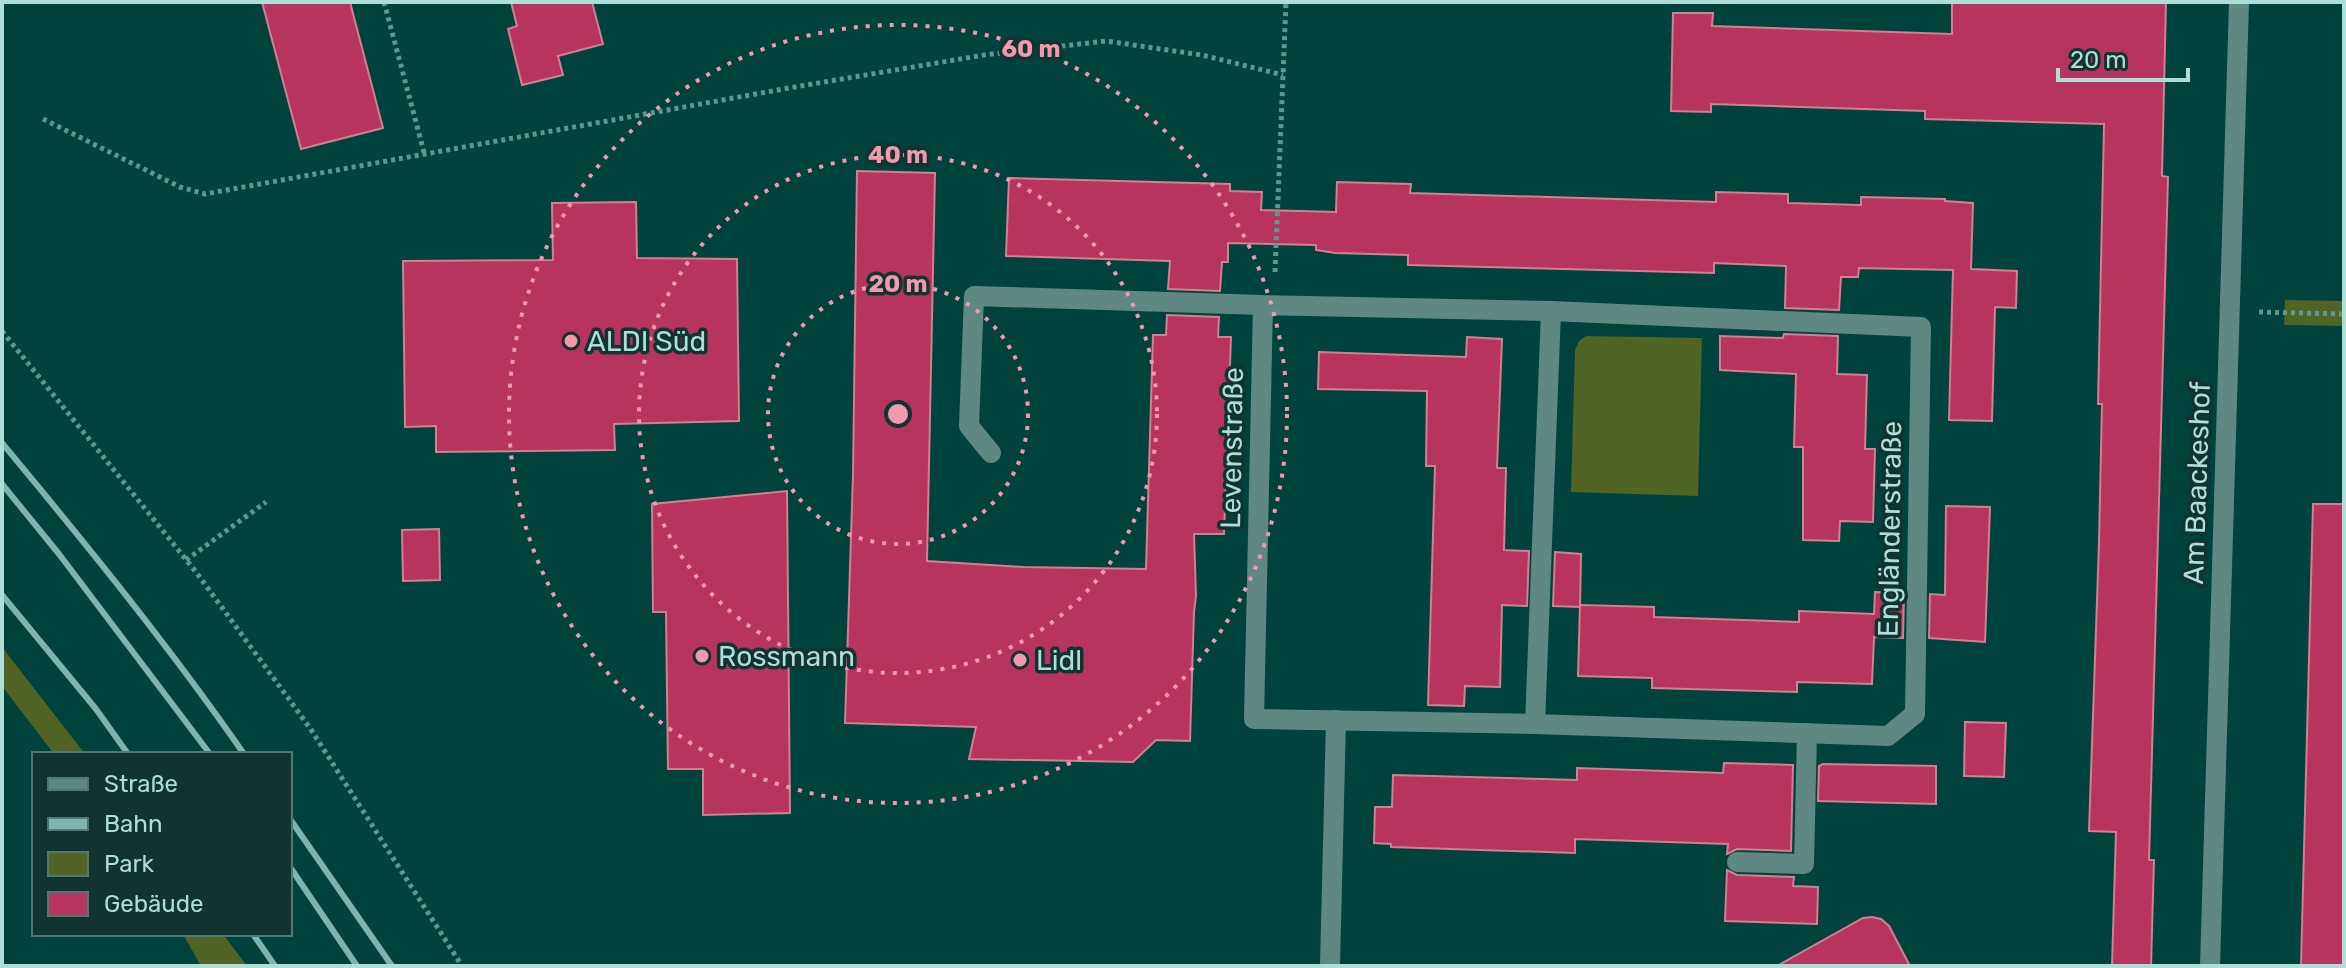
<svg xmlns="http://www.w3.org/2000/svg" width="2346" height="968" font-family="Rubik,sans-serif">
  <rect width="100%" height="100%" fill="#00423c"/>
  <g fill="#4f6425">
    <polygon points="2285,300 2344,301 2344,326 2284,325"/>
    <polygon points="1586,336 1702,338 1698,496 1571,492 1575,350 1579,341"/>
    <polygon points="2,647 85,754 54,754 2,686"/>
    <polygon points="183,934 223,934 247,966 201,966"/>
  </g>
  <g fill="#b6345e" stroke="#d18092" stroke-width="2">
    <polygon points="262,2 350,2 383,128 301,149"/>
    <polygon points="511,2 592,2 603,44 558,56 563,75 522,85 508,29 517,26"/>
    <polygon points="1952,2 2166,2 2162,176 2168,177 2149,860 2154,860 2151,966 2112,966 2116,832 2089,831 2099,543 2102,404 2098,404 2104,124 1925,119 1925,111 1711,104 1711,112 1671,111 1673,13 1713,13 1712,26 1952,34"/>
    <polygon points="857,171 935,173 927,561 1024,567 1146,569 1153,335 1166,335 1167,315 1219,317 1218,337 1231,337 1224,534 1194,534 1196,596 1194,612 1190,741 1156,740 1133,762 969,759 976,727 845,723 853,475"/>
    <polygon points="1009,178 1230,184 1230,191 1262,192 1261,210 1336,212 1337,182 1411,184 1410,193 1716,202 1716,192 1788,194 1788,203 1825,204 1861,205 1861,197 1945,199 1945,201 1973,203 1971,269 2017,271 2016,308 1995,307 1992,421 1949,420 1953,270 1859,268 1858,277 1841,277 1839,310 1785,308 1786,266 1714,263 1714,273 1408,265 1408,255 1335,253 1316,250 1316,245 1228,243 1228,262 1222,262 1220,291 1168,289 1170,261 1006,256"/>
    <polygon points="636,202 637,258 737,259 739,421 614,424 615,450 436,452 436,426 405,427 403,261 553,260 552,203"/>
    <polygon points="1784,334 1838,336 1837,374 1867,375 1865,449 1875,449 1873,522 1840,521 1839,541 1803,540 1803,447 1794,447 1796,374 1720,370 1720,336 1783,338"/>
    <polygon points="1467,337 1502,339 1497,468 1506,468 1504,550 1529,551 1527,606 1502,605 1500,687 1465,686 1464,706 1428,705 1435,466 1426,466 1427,391 1318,389 1319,352 1466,357"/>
    <polygon points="787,491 790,813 703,815 703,769 668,769 666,612 653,612 652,504"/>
    <polygon points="2313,504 2344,504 2344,966 2301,966"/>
    <polygon points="1946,506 1990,507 1985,642 1929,638 1930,594 1945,595"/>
    <polygon points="439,529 440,580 403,581 402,530"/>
    <polygon points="1555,552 1581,554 1580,607 1553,606"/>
    <polygon points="1875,592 1904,593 1903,638 1874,637 1872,684 1797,682 1797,692 1652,688 1652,678 1578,676 1580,605 1654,607 1654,617 1799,622 1799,611 1874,614"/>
    <polygon points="1965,722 2006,723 2004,777 1964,776"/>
    <polygon points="1724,763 1793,765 1791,851 1737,849 1727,854 1728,844 1575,839 1575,853 1391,847 1391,844 1374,843 1375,807 1392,807 1393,775 1577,780 1577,768 1723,773"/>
    <polygon points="1823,764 1936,766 1936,804 1818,801 1819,766"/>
    <polygon points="1727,870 1737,875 1794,877 1793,886 1818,887 1817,924 1725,921"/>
    <polygon points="1872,917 1881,919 1889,926 1910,966 1777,966 1863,918"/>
  </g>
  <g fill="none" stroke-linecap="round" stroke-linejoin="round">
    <g stroke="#5e9790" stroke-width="5" stroke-dasharray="4 4" stroke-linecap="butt">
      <polyline points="384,2 425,156"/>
      <polyline points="43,119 180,187 205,194 789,88 984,55 1106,41 1202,55 1283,75"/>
      <polyline points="1275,272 1286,2"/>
      <polyline points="2259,312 2344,314"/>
      <polyline points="2,331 196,572 310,728 462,966"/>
      <polyline points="186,560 266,502"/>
    </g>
    <g stroke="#608883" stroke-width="20">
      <polyline points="991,453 969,426 974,296 1263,305 1254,719 1535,724 1888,736 1915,714 1921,327 1551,311 1263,305"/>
      <polyline points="1535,724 1551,311"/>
      <polyline points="1737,862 1804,864 1807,733"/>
      <polyline points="1330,966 1336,720"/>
      <polyline points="2210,966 2239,2"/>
    </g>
    <g stroke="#7fb4ae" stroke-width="6">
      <path d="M2,443C86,544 169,646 244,754"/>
      <polyline points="2,484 59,554 210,754"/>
      <polyline points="2,595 96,709 128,754"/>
      <polyline points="290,819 392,966"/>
      <polyline points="290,867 357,966"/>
      <polyline points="253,934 275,966"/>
    </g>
  </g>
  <g fill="none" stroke="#f29aad" stroke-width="4" stroke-dasharray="4 8">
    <circle cx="898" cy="414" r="130"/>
    <circle cx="898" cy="414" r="259"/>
    <circle cx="898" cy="414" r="389"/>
  </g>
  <g fill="#f29aad" stroke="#113431" stroke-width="3">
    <circle cx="571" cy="341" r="8"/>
    <circle cx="702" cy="656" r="8"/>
    <circle cx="1020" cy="660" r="8"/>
  </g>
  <g text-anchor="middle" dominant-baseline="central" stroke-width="7" stroke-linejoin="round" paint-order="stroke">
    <g font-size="28" fill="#added7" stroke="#113431" text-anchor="start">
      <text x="587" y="341">ALDI Süd</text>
      <text x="718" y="656">Rossmann</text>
      <text x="1036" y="660">Lidl</text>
    </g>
    <g font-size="28" fill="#added7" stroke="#113431">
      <text transform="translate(1232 448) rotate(-89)">Levenstraße</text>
      <text transform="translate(2197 483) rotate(-88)">Am Baackeshof</text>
      <text transform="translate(1890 529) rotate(-89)">Engländerstraße</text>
    </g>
  </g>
  <circle cx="898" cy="414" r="12" fill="#f29aad" stroke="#113431" stroke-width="4"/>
  <g font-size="24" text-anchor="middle" font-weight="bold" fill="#f29aad" stroke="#113431" stroke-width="7" stroke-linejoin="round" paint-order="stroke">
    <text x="1031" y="57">60 m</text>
    <text x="898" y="163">40 m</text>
    <text x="898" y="292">20 m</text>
  </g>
  <rect width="2346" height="968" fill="none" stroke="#added7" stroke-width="8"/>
  <rect x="32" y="752" width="260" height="184" fill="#113431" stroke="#4f7873" stroke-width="2"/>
  <rect x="48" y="778" width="40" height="12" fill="#608883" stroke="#4f7873" stroke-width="2"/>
  <text x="104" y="792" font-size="24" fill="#added7">Straße</text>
  <rect x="48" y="818" width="40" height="12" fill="#7fb4ae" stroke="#4f7873" stroke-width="2"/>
  <text x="104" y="832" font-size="24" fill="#added7">Bahn</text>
  <rect x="48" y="852" width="40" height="24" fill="#4f6425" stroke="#4f7873" stroke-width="2"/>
  <text x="104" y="872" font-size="24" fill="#added7">Park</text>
  <rect x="48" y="892" width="40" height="24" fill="#b6345e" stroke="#4f7873" stroke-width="2"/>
  <text x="104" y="912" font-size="24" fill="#added7">Gebäude</text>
  <path d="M2058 68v12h130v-12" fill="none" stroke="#added7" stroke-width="4"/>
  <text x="2070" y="68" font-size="24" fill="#added7" stroke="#113431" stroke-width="6" paint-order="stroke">20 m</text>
</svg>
